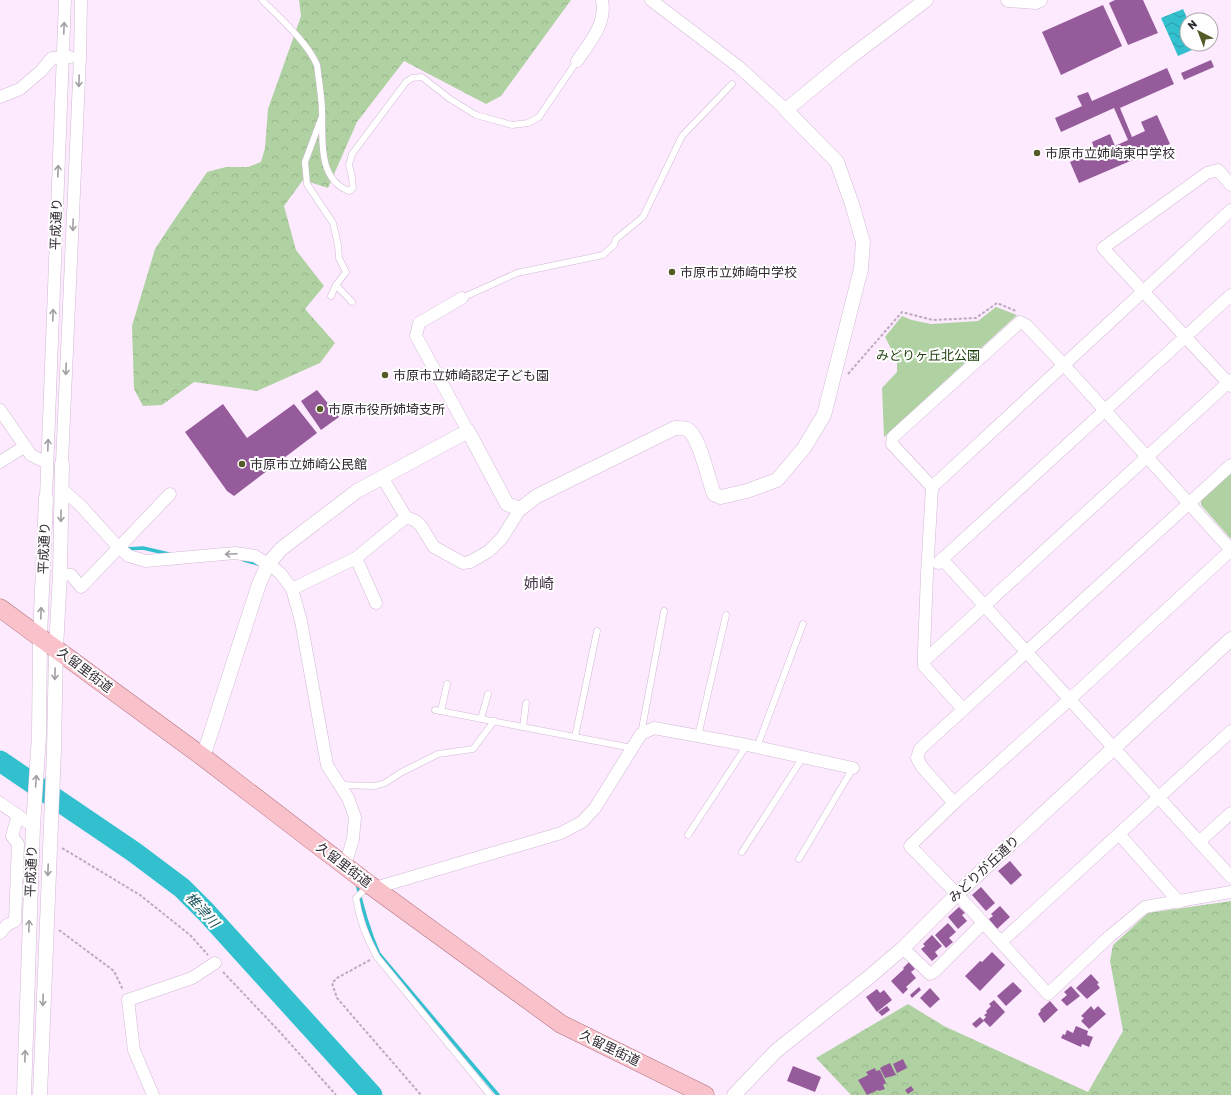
<svg xmlns="http://www.w3.org/2000/svg" width="1231" height="1095" font-family="Rubik,'Noto Sans JP',sans-serif">
  <defs>
    <pattern id="forest-crowns" width="20" height="18" patternUnits="userSpaceOnUse"><rect width="20" height="18" fill="#b0d2a3"/><path d="M2 6a3 3 0 1 1 6 0M12 15a3 3 0 1 1 6 0" fill="none" stroke="#98b48d"/></pattern>
    <pattern id="water-waves" width="16" height="10" patternUnits="userSpaceOnUse"><rect width="16" height="10" fill="#32c0cf"/><path d="M0 5q4-4 8 0t8 0" fill="none" stroke="#2b9ca9"/></pattern>
  </defs>
  <rect width="100%" height="100%" fill="#fdeaff"/>
  <g fill="url(#forest-crowns)">
    <polygon points="299,0 571,0 501,96 486,104 404,61 357,122 328,188 303,180 284,206 296,250 324,286 305,309 335,343 320,363 257,391 194,382 162,405 143,406 134,389 132,326 155,249 172,223 207,172 226,167 248,167 261,162 265,148 268,109 301,16"/>
    <polygon points="1231,901 1231,1095 851,1095 816,1058 908,1004 944,1026 1088,1092 1123,1031 1110,961 1113,945 1148,913"/>
  </g>
  <g fill="#b0d2a3">
    <polygon points="996,307 1017,315 884,437 882,388 897,372 897,360 885,337 902,316 912,320 931,324 978,321"/>
    <polygon points="1231,472 1231,538 1230,538 1201,505 1201,500"/>
  </g>
  <polygon fill="url(#water-waves)" points="1183,9 1188,20 1187,44 1198,44 1199,47 1178,56 1161,18"/>
  <g fill="none" stroke-linecap="round" stroke-linejoin="round">
    <g stroke="#32c0cf" stroke-width="3.5">
      <polyline points="126,549 143,548 169,554"/>
      <polyline points="244,560 258,564"/>
      <path d="M357,883C362,908 369,931 379,954L498,1095"/>
    </g>
    <polyline stroke="#32c0cf" stroke-width="21" points="0,761 134,852 182,888 206,912 372,1095"/>
  </g>
  <g fill="#955b9b">
    <polygon points="1115,0 1143,0 1158,33 1128,45 1109,3"/>
    <polygon points="1103,5 1122,46 1061,75 1042,32"/>
    <polygon points="1211,60 1214,67 1184,80 1181,73"/>
    <polygon points="1167,68 1174,84 1120,108 1132,137 1145,131 1141,122 1157,115 1170,144 1079,183 1070,162 1095,151 1092,142 1110,134 1115,146 1128,140 1114,108 1061,132 1055,118 1082,106 1077,96 1088,92 1092,101"/>
    <polygon points="317,390 339,417 321,430 301,401"/>
    <polygon points="223,404 247,438 294,404 317,433 234,496 227,491 185,432"/>
    <polygon points="1010,861 1022,875 1011,885 998,871"/>
    <polygon points="981,887 995,903 986,911 972,895"/>
    <polygon points="1000,906 1010,917 997,929 989,919 993,916 991,914"/>
    <polygon points="959,907 965,913 962,915 967,921 958,929 948,917"/>
    <polygon points="948,923 956,932 949,938 953,942 946,948 935,935"/>
    <polygon points="932,935 942,946 935,952 938,956 932,961 921,949 925,946 923,944"/>
    <polygon points="992,952 1005,965 980,991 965,976 980,961 982,962"/>
    <polygon points="909,962 915,969 911,972 916,978 906,987 908,989 903,994 891,981 904,969 903,968"/>
    <polygon points="1091,974 1099,983 1097,984 1100,988 1087,999 1076,988"/>
    <polygon points="1013,982 1022,991 1006,1006 997,996"/>
    <polygon points="1071,986 1080,996 1067,1006 1061,1000 1067,995 1064,992"/>
    <polygon points="919,987 921,990 912,998 910,995"/>
    <polygon points="930,988 940,999 930,1008 920,998"/>
    <polygon points="877,989 880,993 884,990 892,1000 877,1012 866,997"/>
    <polygon points="994,1000 1005,1012 990,1027 983,1020 986,1017 984,1015 987,1013 986,1011 991,1006 989,1004"/>
    <polygon points="1050,1001 1058,1010 1044,1023 1038,1014 1041,1011 1040,1010"/>
    <polygon points="887,1006 890,1010 882,1016 878,1012"/>
    <polygon points="1091,1006 1094,1010 1098,1006 1106,1014 1089,1029 1081,1021 1084,1018 1081,1016"/>
    <polygon points="980,1017 984,1021 976,1028 972,1024"/>
    <polygon points="1076,1026 1088,1031 1087,1035 1093,1037 1089,1047 1082,1044 1081,1047 1061,1038 1063,1034 1065,1035 1067,1030 1073,1033"/>
    <polygon points="903,1059 907,1068 897,1073 893,1064"/>
    <polygon points="890,1063 896,1075 885,1078 880,1068"/>
    <polygon points="793,1066 821,1077 815,1092 787,1081"/>
    <polygon points="875,1068 876,1071 880,1070 886,1083 883,1085 885,1089 879,1091 878,1090 867,1095 858,1080 868,1075 866,1072"/>
    <polygon points="911,1086 914,1090 908,1094 905,1090"/>
  </g>
  <g fill="none" stroke-linecap="round" stroke-linejoin="round">
    <defs>
      <g id="service">
        <path d="M262,0C279,17 308,43 317,65C318,70 318,76 319,80C320,90 322,101 322,111C323,138 317,179 349,191L353,188L352,177L349,165L352,154L406,82L412,78L422,77L450,99L476,115L512,125L528,123L539,117L577,61"/>
        <polyline points="321,119 305,162 307,184 333,223 338,245 339,258 346,272 336,285 331,296"/>
        <polyline points="336,285 352,302"/>
        <polyline points="462,298 517,273 603,255 614,245 616,239 643,217 682,136 732,84"/>
        <polyline points="435,710 632,748"/>
        <polyline points="441,711 447,684"/>
        <polyline points="481,719 488,694"/>
        <polyline points="523,727 526,703"/>
        <polyline points="641,734 664,611"/>
        <polyline points="698,736 726,615"/>
        <polyline points="575,737 597,631"/>
        <polyline points="757,747 803,624"/>
        <polyline points="340,785 375,786 385,783 400,773 438,754 473,749 494,721"/>
        <polyline points="688,835 747,745"/>
        <polyline points="742,852 803,757"/>
        <polyline points="799,859 853,768"/>
        <path d="M369,885L356,898C359,920 366,937 377,957L490,1095"/>
      </g>
      <g id="minor">
        <polyline points="651,0 739,67 786,110"/>
        <path d="M577,61C589,43 607,24 602,0"/>
        <polyline points="0,97 20,89 41,71 52,58 70,57"/>
        <polyline points="1231,185 1218,170 1207,173 1103,248 1231,386"/>
        <polyline points="462,298 419,323 416,336 468,431"/>
        <polyline points="0,410 31,455 47,463"/>
        <polyline points="0,462 24,447"/>
        <polyline points="62,463 80,57 81,0"/>
        <polyline points="382,477 406,517 416,521 421,526 434,547 463,563 470,562 489,551 502,538 520,509"/>
        <polyline points="932,487 1231,210"/>
        <polyline points="62,489 81,506 119,548 129,556 146,561 235,553 255,556 274,568 281,574 292,589 301,621 327,765 348,798 355,817 353,839 345,866"/>
        <polyline points="46,498 65,0"/>
        <polyline points="1231,550 1070,699 954,803 910,846 957,894 1048,994 1110,936 1145,907 1231,892"/>
        <polyline points="356,558 376,603"/>
        <polyline points="942,559 1231,877"/>
        <polyline points="938,563 1231,295"/>
        <polyline points="60,574 71,575 81,587 170,494"/>
        <polyline points="292,589 356,558 406,517"/>
        <polyline points="924,661 1231,380"/>
        <polyline points="963,709 924,666 924,651 927,574 932,487 892,444 893,437 1020,322 1026,325 1064,365 1231,550"/>
        <polyline points="0,803 33,826"/>
        <polyline points="954,803 922,767 917,758 920,749 1231,465"/>
        <polyline points="1119,834 1179,902"/>
        <polyline points="1199,842 1231,813"/>
        <polyline points="375,888 561,833 582,822 595,808 641,734 654,728 747,745 853,768"/>
        <polyline points="0,933 7,925 15,921 18,844 12,836 18,815"/>
        <polyline points="1001,942 1231,731"/>
        <polyline points="903,948 930,974 934,972 983,923"/>
        <polyline points="153,1095 134,1050 128,1000 192,978 215,963"/>
      </g>
      <g id="tertiary">
        <polyline points="1008,0 1036,2 1040,0"/>
        <path d="M203,757L259,584L268,564L281,549L357,491L468,431L507,504L520,509L537,496L675,428C678,428 684,428 687,429C700,436 708,480 714,494L721,497L747,491L777,480L804,448L824,415L861,269L863,242L852,204L837,162L786,110L849,58L926,0"/>
        <polyline points="24,1095 33,826 39,736 40,637 46,498"/>
        <polyline points="40,1095 54,750 56,648 60,574 62,463"/>
        <polyline points="734,1095 776,1051 868,978 903,948 957,894 1231,639"/>
      </g>
      <polyline id="primary" points="0,608 203,757 370,885 561,1024 705,1095"/>
    </defs>
    <use href="#service" stroke="#d1b9d3" stroke-width="7"/>
    <use href="#minor" stroke="#d1b9d3" stroke-width="13"/>
    <use href="#tertiary" stroke="#d1b9d3" stroke-width="15"/>
    <use href="#primary" stroke="#b0727e" stroke-width="19"/>
    <g stroke="#bbabbc" stroke-width="2" stroke-dasharray="3 2" stroke-linecap="butt">
      <polyline points="848,374 902,312 933,320 976,318 997,303 1016,311"/>
      <polyline points="62,848 140,895 190,935 208,955"/>
      <polyline points="59,930 114,971 123,990"/>
      <polyline points="370,960 337,978 332,983 337,998 421,1095"/>
      <polyline points="223,972 279,1031 336,1095"/>
    </g>
    <use href="#service" stroke="#fff" stroke-width="6"/>
    <use href="#minor" stroke="#fff" stroke-width="12"/>
    <use href="#tertiary" stroke="#fff" stroke-width="14"/>
    <use href="#primary" stroke="#f9c2ca" stroke-width="18"/>
  </g>
  <defs><path id="oneway-shaft" d="M-6 0H5M1.5-3L5.5 0L1.5 3" fill="none" stroke-width="1.6" stroke-linecap="round" stroke-linejoin="round"/></defs>
  <g stroke="#a29ea3">
    <use href="#oneway-shaft" transform="translate(64 28) rotate(-88)"/>
    <use href="#oneway-shaft" transform="translate(79 81) rotate(92)"/>
    <use href="#oneway-shaft" transform="translate(58 171) rotate(-88)"/>
    <use href="#oneway-shaft" transform="translate(73 225) rotate(92)"/>
    <use href="#oneway-shaft" transform="translate(53 315) rotate(-88)"/>
    <use href="#oneway-shaft" transform="translate(66 369) rotate(92)"/>
    <use href="#oneway-shaft" transform="translate(48 445) rotate(-88)"/>
    <use href="#oneway-shaft" transform="translate(61 516) rotate(91)"/>
    <use href="#oneway-shaft" transform="translate(231 554) rotate(177)"/>
    <use href="#oneway-shaft" transform="translate(41 613) rotate(-88)"/>
    <use href="#oneway-shaft" transform="translate(55 674) rotate(91)"/>
    <use href="#oneway-shaft" transform="translate(36 781) rotate(-86)"/>
    <use href="#oneway-shaft" transform="translate(48 870) rotate(92)"/>
    <use href="#oneway-shaft" transform="translate(29 926) rotate(-88)"/>
    <use href="#oneway-shaft" transform="translate(43 1000) rotate(92)"/>
    <use href="#oneway-shaft" transform="translate(25 1056) rotate(-88)"/>
  </g>
  <g fill="#545b29" stroke="#fff" stroke-width="1.5">
    <circle cx="1037" cy="153" r="4"/>
    <circle cx="672" cy="272" r="4"/>
    <circle cx="385" cy="375" r="4"/>
    <circle cx="320" cy="409" r="4"/>
    <circle cx="242" cy="464" r="4"/>
  </g>
  <g text-anchor="middle" dominant-baseline="central" stroke-width="4" stroke-linejoin="round" paint-order="stroke">
    <g font-size="13" fill="#312832" stroke="#fff" text-anchor="start">
      <text x="1045" y="153">市原市立姉崎東中学校</text>
      <text x="680" y="272">市原市立姉崎中学校</text>
      <text x="393" y="375">市原市立姉崎認定子ども園</text>
      <text x="328" y="409">市原市役所姉埼支所</text>
      <text x="250" y="464">市原市立姉崎公民館</text>
    </g>
    <g font-size="13" fill="#312832" stroke="#fff">
      <text transform="translate(56 224) rotate(-88)">平成通り</text>
      <text transform="translate(44 548) rotate(-88)">平成通り</text>
      <text transform="translate(85 670) rotate(37)">久留里街道</text>
      <text transform="translate(344 865) rotate(37)">久留里街道</text>
      <text transform="translate(984 869) rotate(-43)">みどりが丘通り</text>
      <text transform="translate(31 871) rotate(-88)">平成通り</text>
      <text transform="translate(610 1048) rotate(26)">久留里街道</text>
    </g>
    <g font-size="13" fill="#1b3e09" stroke="#fff">
      <text x="928" y="355">みどりヶ丘北公園</text>
    </g>
    <g font-size="14" font-style="italic" fill="#20585f" stroke="#fff">
      <text transform="translate(202 910) rotate(48)">椎津川</text>
    </g>
    <g font-size="15" fill="#48354a" stroke="#fff">
      <text x="539" y="584">姉崎</text>
    </g>
  </g>
  <g transform="translate(1199 32) rotate(318)"><circle r="19" fill="#ffffff" stroke="#ada9ad"/>
  <path d="M0-3L7 15L0 10L-7 15Z" fill="#545b29"/>
  <text y="-6" font-size="11" font-weight="bold" text-anchor="middle" fill="#312832">N</text>
  </g>
</svg>
